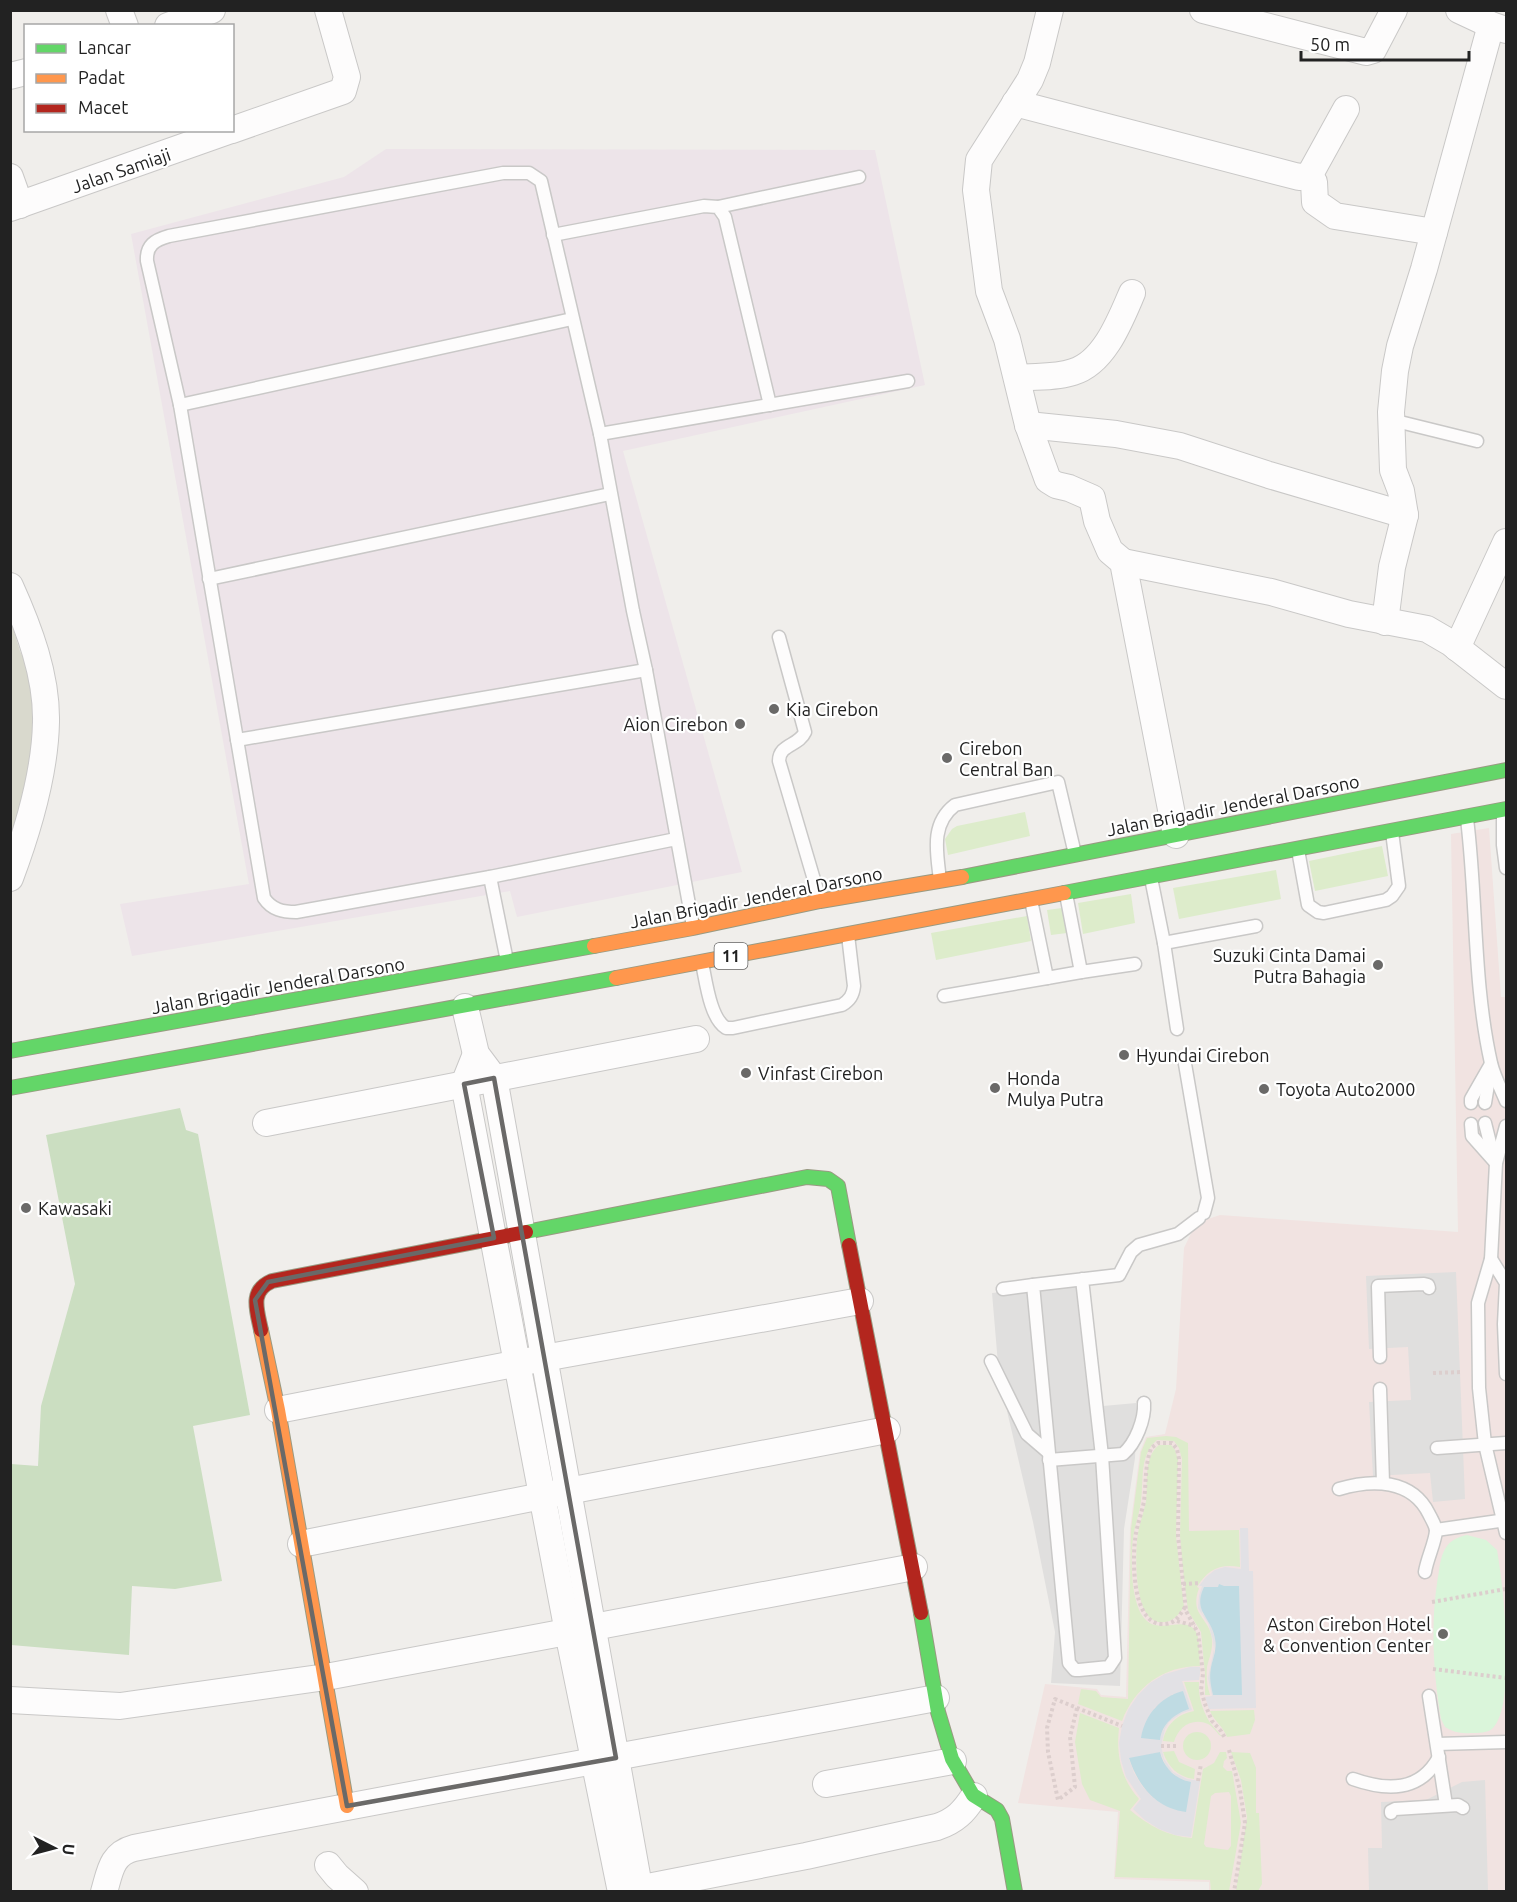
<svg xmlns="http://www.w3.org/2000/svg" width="1517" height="1902" font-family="Ubuntu,sans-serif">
  <rect width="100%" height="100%" fill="#f0eeeb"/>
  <polygon fill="#f1e3e1" points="1489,828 1501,997 1506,997 1506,1891 1209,1892 1209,1882 1114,1879 1118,1812 1018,1803 1045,1684 1097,1689 1101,1695 1126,1697 1130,1529 1140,1452 1146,1437 1165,1434 1176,1389 1184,1248 1196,1223 1220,1215 1458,1232 1451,834"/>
  <polygon fill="#ede4e9" points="386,149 875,150 925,385 623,451 742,872 517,917 510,891 132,956 120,904 249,884 131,234 344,177"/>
  <polygon fill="#d9d9cd" points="10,618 20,651 31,675 34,730 23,802 10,843"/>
  <g fill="#ddeccb" fill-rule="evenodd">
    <polygon points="1025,812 1030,836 948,855 945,839 952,829 957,826"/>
    <polygon points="1382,846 1388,876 1315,891 1309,861"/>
    <polygon points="1276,870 1281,899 1179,919 1173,888"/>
    <polygon points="1131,894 1135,923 1083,934 1078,903"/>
    <polygon points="1062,908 1067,933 1051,935 1047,910"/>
    <polygon points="1027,916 1031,941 936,960 931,933"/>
    <path d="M1166,1436L1176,1437L1188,1443L1189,1531L1239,1530L1240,1567C1220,1563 1207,1570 1197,1587L1199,1588C1189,1616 1209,1616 1212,1639C1213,1650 1209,1658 1207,1667C1206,1677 1207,1686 1210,1695H1205V1674L1201,1632L1188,1611L1183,1570L1180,1536L1182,1459L1179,1448L1174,1441L1157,1440C1139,1455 1144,1480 1141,1501C1140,1511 1136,1522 1134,1532C1130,1553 1130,1601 1144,1618C1159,1637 1188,1612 1197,1634C1200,1642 1199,1656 1200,1666C1163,1666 1135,1687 1122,1721L1078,1704L1081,1689L1096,1691L1101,1697L1128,1699L1131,1529L1141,1452L1147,1438Z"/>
    <path d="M1159,1445H1171L1175,1450L1178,1460L1176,1536L1184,1607C1177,1617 1171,1624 1158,1622C1133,1617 1135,1552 1138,1533C1140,1522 1144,1512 1146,1501C1148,1484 1143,1457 1159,1445Z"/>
    <path d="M1184,1682H1199C1198,1696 1202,1709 1209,1721C1213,1727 1218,1731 1222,1737C1217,1734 1214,1727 1208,1724C1192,1717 1178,1727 1174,1742L1163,1741C1166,1724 1178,1714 1194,1711Z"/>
    <path d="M1254,1710L1255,1720L1250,1734L1227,1737C1223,1726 1214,1721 1210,1711Z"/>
    <path d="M1080,1713L1119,1728C1116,1755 1121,1779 1139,1799L1130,1810C1149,1826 1167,1836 1192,1838L1203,1769L1214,1763L1220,1752H1226L1227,1758L1224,1761L1223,1767L1227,1771H1232L1241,1823L1229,1891H1211L1210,1880L1115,1877L1120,1811L1090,1800L1082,1784L1075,1742ZM1229,1792L1231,1796V1846L1228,1850L1206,1847L1204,1844L1211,1796L1215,1793Z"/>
    <circle cx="1197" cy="1746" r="14"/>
    <path d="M1174,1751L1179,1762L1195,1769L1194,1779C1178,1777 1168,1767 1163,1752Z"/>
    <polygon points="1231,1752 1250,1753 1256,1768 1256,1813 1259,1813 1262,1884 1258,1891 1236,1891 1247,1817 1241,1780"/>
  </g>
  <polygon fill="#cbdec1" points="180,1108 186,1130 198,1134 250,1415 193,1426 222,1581 175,1589 132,1586 129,1655 11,1645 11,1464 38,1466 41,1406 75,1284 46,1135"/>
  <path fill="#daf5da" d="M1467,1535L1486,1540L1497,1550C1503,1583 1517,1704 1493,1728C1488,1733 1478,1733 1471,1733C1461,1734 1453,1732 1445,1727L1441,1719C1433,1671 1430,1620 1439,1571C1440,1564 1441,1556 1445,1549C1450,1540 1458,1537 1467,1535Z"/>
  <g fill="#e0dfde">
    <polygon points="1456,1272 1465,1499 1433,1502 1430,1473 1373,1476 1369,1402 1411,1400 1408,1347 1369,1349 1366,1276"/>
    <polygon points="1087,1285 1103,1406 1136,1403 1137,1410 1135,1458 1124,1529 1120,1686 1051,1683 1055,1632 1033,1522 1007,1411 1018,1406 998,1364 992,1293"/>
    <polygon points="1485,1780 1488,1891 1369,1891 1368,1848 1382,1848 1381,1802 1426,1800 1462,1782"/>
  </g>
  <g fill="#e2e1e5" fill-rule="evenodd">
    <path d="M1240,1528H1248L1249,1571H1253L1256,1708L1209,1709L1205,1697L1212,1696L1208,1678L1214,1649L1213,1640L1208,1623L1198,1608L1199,1596L1202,1586H1199L1206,1577L1215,1570L1225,1567L1241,1569ZM1224,1586H1239L1213,1695L1210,1670L1214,1655L1215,1639L1210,1622L1202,1613Z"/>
    <path d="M1190,1667H1200V1674L1199,1680L1182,1681L1192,1710L1182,1713L1169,1722L1165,1729L1161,1746L1164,1759L1173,1772L1187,1779L1200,1781L1191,1837L1175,1835L1159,1829L1145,1820L1133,1809L1141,1799L1126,1777L1121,1760L1119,1743L1122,1726L1128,1710L1138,1695L1150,1683L1165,1674ZM1173,1694L1181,1711L1168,1721L1160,1736L1154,1708ZM1160,1752L1167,1768L1179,1778L1187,1781L1152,1797L1142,1786L1134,1773L1129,1759Z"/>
  </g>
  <g fill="#bfdbe3">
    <path d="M1219,1584L1224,1586H1239L1242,1695H1213C1211,1686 1209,1677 1211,1667C1213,1658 1217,1649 1215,1639C1212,1617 1192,1612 1204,1587H1218Z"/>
    <path d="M1183,1691L1189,1709C1174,1714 1162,1724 1160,1740L1141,1738C1145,1715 1160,1697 1183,1691Z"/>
    <path d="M1160,1752C1164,1768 1175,1779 1191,1782L1186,1812C1156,1808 1138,1786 1129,1758Z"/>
  </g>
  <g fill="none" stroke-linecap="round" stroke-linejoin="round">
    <defs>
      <g id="lane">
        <polyline points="718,207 859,177"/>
        <polyline points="553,235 704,206 718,207 725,217 770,405"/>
        <polyline points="180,405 572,319"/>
        <polyline points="1392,417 1396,421 1477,441"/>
        <polyline points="600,434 908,381"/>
        <polyline points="209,579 610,494"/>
        <path d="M779,637L805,732C799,746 779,744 779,761L820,900"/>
        <polyline points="237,740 646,670"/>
        <polyline points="1503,810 1503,845 1506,868"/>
        <path d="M1467,819C1477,899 1473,983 1491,1063C1494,1076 1501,1089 1506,1101"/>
        <path d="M676,839L490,877L296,912C283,912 272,910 264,898L180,405L147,261C146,245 155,240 169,236L503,173H529L541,181L600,434L633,611L646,670L693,926"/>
        <polyline points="1298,850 1308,905 1318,912 1324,913 1386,900 1392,896 1399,886 1392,832"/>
        <polyline points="490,877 507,961"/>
        <polyline points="1151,878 1164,943 1256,926"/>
        <path d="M940,880C937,853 930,824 955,805L1058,782L1075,854"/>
        <polyline points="1066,894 1081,972 1135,964"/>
        <polyline points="1164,943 1177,1029"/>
        <path d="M702,963C706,981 710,1018 726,1028H733L842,1005C850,1000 853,995 854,986L848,935"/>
        <polyline points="1047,978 1081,972"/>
        <polyline points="944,996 1047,978 1031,900"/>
        <polyline points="1184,1058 1208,1198 1204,1213"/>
        <polyline points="1471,1103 1471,1099 1491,1064"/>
        <polyline points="1485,1103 1490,1072"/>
        <polyline points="1485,1123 1494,1159"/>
        <polyline points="1471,1124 1472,1136 1496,1163"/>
        <polyline points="1506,1126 1496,1163 1491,1259 1478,1303 1479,1388 1485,1444 1506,1533"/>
        <polyline points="1491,1259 1506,1283 1504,1324 1506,1374"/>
        <polyline points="1082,1279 1102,1456 1115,1658 1109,1667 1079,1670 1075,1670 1069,1663 1033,1285 1119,1275 1131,1252 1139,1245 1178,1234 1199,1218"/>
        <polyline points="1003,1289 1033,1285"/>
        <polyline points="1380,1357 1378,1286 1424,1284 1428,1285 1429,1288"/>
        <polyline points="991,1361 1027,1434 1048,1452"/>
        <polyline points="1380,1389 1383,1483"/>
        <polyline points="1437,1448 1506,1443"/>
        <path d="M1049,1460L1123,1454C1136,1443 1145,1419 1144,1403"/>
        <path d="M1339,1489C1372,1479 1412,1479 1429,1514C1431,1518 1436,1526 1436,1531C1435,1543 1427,1559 1425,1572"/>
        <polyline points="1436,1530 1506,1520"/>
        <polyline points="1429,1696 1446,1805"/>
        <polyline points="1437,1744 1506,1742"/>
        <path d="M1353,1779C1387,1791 1420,1792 1439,1757"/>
        <polyline points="1391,1813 1391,1811 1395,1809 1458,1805 1463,1808"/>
      </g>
      <g id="street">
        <polyline points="119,10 125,26"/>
        <polyline points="1050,10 1037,63 1030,80 979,160 976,190 989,291 1007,339 1028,425 1048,480 1056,485 1069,488 1092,498 1097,521 1110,551 1123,562 1176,835"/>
        <polyline points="1203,10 1366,52 1373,50 1394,10"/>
        <polyline points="1459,10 1491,25 1506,30"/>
        <polyline points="168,26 212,10"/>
        <polyline points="10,76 26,72"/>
        <polyline points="1015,103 1299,177 1309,176"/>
        <polyline points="232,130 343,91 347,77 328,10"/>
        <polyline points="1309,176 1314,182 1315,202 1335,216 1434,232"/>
        <polyline points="1309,176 1346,109"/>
        <polyline points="10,177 20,205"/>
        <polyline points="10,208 231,130"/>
        <path d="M1018,378C1035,376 1056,378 1073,372C1104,363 1120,321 1132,293"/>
        <polyline points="1028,425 1116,434 1180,446 1269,475 1405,515"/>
        <polyline points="1123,562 1271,592 1349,614 1427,629 1451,643 1506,686"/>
        <path d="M10,586C29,628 47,676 46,722C45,773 28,830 10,878"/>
        <polyline points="1385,622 1392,567 1405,515 1401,491 1393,470 1391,412 1395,371 1400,346 1424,269 1491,25"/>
        <polyline points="1457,648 1506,542"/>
        <polyline points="465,1007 476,1054 494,1078 640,1892"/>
        <polyline points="476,1054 464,1084 568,1632 621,1892"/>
        <polyline points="266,1123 696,1039"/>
        <polyline points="278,1410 544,1358 860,1301"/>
        <polyline points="301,1544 542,1496 887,1430"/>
        <polyline points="10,1700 120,1706 326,1677 914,1567"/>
        <polyline points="826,1784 953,1761"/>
        <polyline points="328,1865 337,1876 355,1892"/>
        <path d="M104,1892C110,1872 111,1854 134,1848C400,1795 669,1748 936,1698"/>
        <path d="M622,1892L806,1856L937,1827C955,1821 964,1812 974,1796"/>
      </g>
      <g id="fast">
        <polyline points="962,877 1506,770"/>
        <polyline points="1064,893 1506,809"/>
        <polyline points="10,1051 594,946"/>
        <polyline points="10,1088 616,978"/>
        <polyline points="526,1232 807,1177 828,1179 838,1186 849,1245"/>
        <polyline points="921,1613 938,1712 952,1759 973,1795 997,1810 1002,1819 1015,1892"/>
      </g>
      <g id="slow">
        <polyline points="594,946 693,928 820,901 962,877"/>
        <polyline points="616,978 1064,893"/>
        <polyline points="261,1330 278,1410 347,1806"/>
      </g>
      <g id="jam">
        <polyline points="849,1245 921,1613"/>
        <path d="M261,1330C257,1310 249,1291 272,1281L526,1232"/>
      </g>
    </defs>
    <use href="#lane" stroke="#c9c8c7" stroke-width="15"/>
    <use href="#street" stroke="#c9c8c7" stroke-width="28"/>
    <use href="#fast" stroke="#999a82" stroke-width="16"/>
    <use href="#slow" stroke="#999a82" stroke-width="16"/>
    <use href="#jam" stroke="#999a82" stroke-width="16"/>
    <g stroke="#dccecd" stroke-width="4" stroke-dasharray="3 3" stroke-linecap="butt">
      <polyline points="1433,1373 1463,1372"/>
      <polyline points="1183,1584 1201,1583"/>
      <polyline points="1432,1602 1506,1589"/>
      <path d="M1185,1607C1179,1617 1174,1625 1161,1624C1131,1622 1132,1555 1136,1533C1138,1522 1142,1512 1144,1501C1146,1486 1145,1470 1149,1455L1151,1448L1158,1443H1172L1177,1449L1179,1459L1178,1536L1186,1611L1198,1633L1203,1674L1201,1690L1205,1704L1212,1721L1221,1731L1225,1738"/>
      <polyline points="1177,1621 1195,1626"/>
      <polyline points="1433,1669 1506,1678"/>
      <polyline points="1077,1708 1070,1737 1075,1787 1058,1800 1048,1752 1047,1728 1055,1699 1122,1726"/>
      <polyline points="1161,1746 1178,1746"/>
      <polyline points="1229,1750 1240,1790 1245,1823 1234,1892"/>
      <polyline points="1198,1781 1201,1764"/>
    </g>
    <use href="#lane" stroke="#fdfcfc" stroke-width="12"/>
    <use href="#street" stroke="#fdfcfc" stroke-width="26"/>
    <use href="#fast" stroke="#63d668" stroke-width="14"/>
    <use href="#slow" stroke="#ff974d" stroke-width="14"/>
    <use href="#jam" stroke="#b3261e" stroke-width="14"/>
  </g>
  <path fill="none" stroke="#6a6968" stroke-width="4.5" stroke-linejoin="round" d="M494,1078L616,1758L347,1806L255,1300L268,1282L494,1238L464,1084Z"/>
  <g fill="#6a6968" stroke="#fff" stroke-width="2">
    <circle cx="774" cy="709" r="6"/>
    <circle cx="740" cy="724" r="6"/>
    <circle cx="947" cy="758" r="6"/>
    <circle cx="1378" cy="965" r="6"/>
    <circle cx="1124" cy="1055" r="6"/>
    <circle cx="746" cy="1073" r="6"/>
    <circle cx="995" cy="1088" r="6"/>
    <circle cx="1264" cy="1089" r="6"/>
    <circle cx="26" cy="1208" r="6"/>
    <circle cx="1443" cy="1634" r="6"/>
  </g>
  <g text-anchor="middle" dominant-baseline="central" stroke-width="4.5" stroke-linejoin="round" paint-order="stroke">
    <rect fill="#fff" stroke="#646464" stroke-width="1.5" x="714.5" y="943" width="33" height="26" rx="4.5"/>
    <g font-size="16" font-weight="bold" fill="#222">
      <text x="731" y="956">11</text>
    </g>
    <g font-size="18" fill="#222" stroke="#fff">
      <text transform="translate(121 170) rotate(-19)">Jalan Samiaji</text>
      <text transform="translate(1233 805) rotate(-11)">Jalan Brigadir Jenderal Darsono</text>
      <text transform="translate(756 897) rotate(-11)">Jalan Brigadir Jenderal Darsono</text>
      <text transform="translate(278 985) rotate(-10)">Jalan Brigadir Jenderal Darsono</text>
    </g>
    <g font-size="18" fill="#222" stroke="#fff" text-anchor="start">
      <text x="786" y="709">Kia Cirebon</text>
      <text x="728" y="724" text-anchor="end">Aion Cirebon</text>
      <text x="959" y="748">Cirebon<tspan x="959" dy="21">Central Ban</tspan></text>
      <text x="1366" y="955" text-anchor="end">Suzuki Cinta Damai<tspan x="1366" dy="21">Putra Bahagia</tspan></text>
      <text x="1136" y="1055">Hyundai Cirebon</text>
      <text x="758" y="1073">Vinfast Cirebon</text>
      <text x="1007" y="1078">Honda<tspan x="1007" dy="21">Mulya Putra</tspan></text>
      <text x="1276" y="1089">Toyota Auto2000</text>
      <text x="38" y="1208">Kawasaki</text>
      <text x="1431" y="1624" text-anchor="end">Aston Cirebon Hotel<tspan x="1431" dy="21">&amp; Convention Center</tspan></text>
    </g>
  </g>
  <rect width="1517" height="1902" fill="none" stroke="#222222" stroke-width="24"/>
  <rect x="24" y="24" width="210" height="108" fill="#ffffff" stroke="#a7a7a7" stroke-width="1.5"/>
  <rect x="36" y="44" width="30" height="9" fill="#63d668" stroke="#a7a7a7" stroke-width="1.5"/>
  <text x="78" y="54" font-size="18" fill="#222222">Lancar</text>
  <rect x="36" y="74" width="30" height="9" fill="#ff974d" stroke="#a7a7a7" stroke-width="1.5"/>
  <text x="78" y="84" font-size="18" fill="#222222">Padat</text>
  <rect x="36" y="104" width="30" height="9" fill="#b3261e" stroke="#a7a7a7" stroke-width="1.5"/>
  <text x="78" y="114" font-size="18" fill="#222222">Macet</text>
  <g transform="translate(54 1848) rotate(96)" stroke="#ffffff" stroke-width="4.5" paint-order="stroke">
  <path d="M0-4.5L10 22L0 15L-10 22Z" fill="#222222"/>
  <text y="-9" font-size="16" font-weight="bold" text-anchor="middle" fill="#222222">U</text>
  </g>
  <path d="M1301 51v9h168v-9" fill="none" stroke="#222222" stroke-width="3"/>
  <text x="1310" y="51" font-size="18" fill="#222222" stroke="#ffffff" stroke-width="4.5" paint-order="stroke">50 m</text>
</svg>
